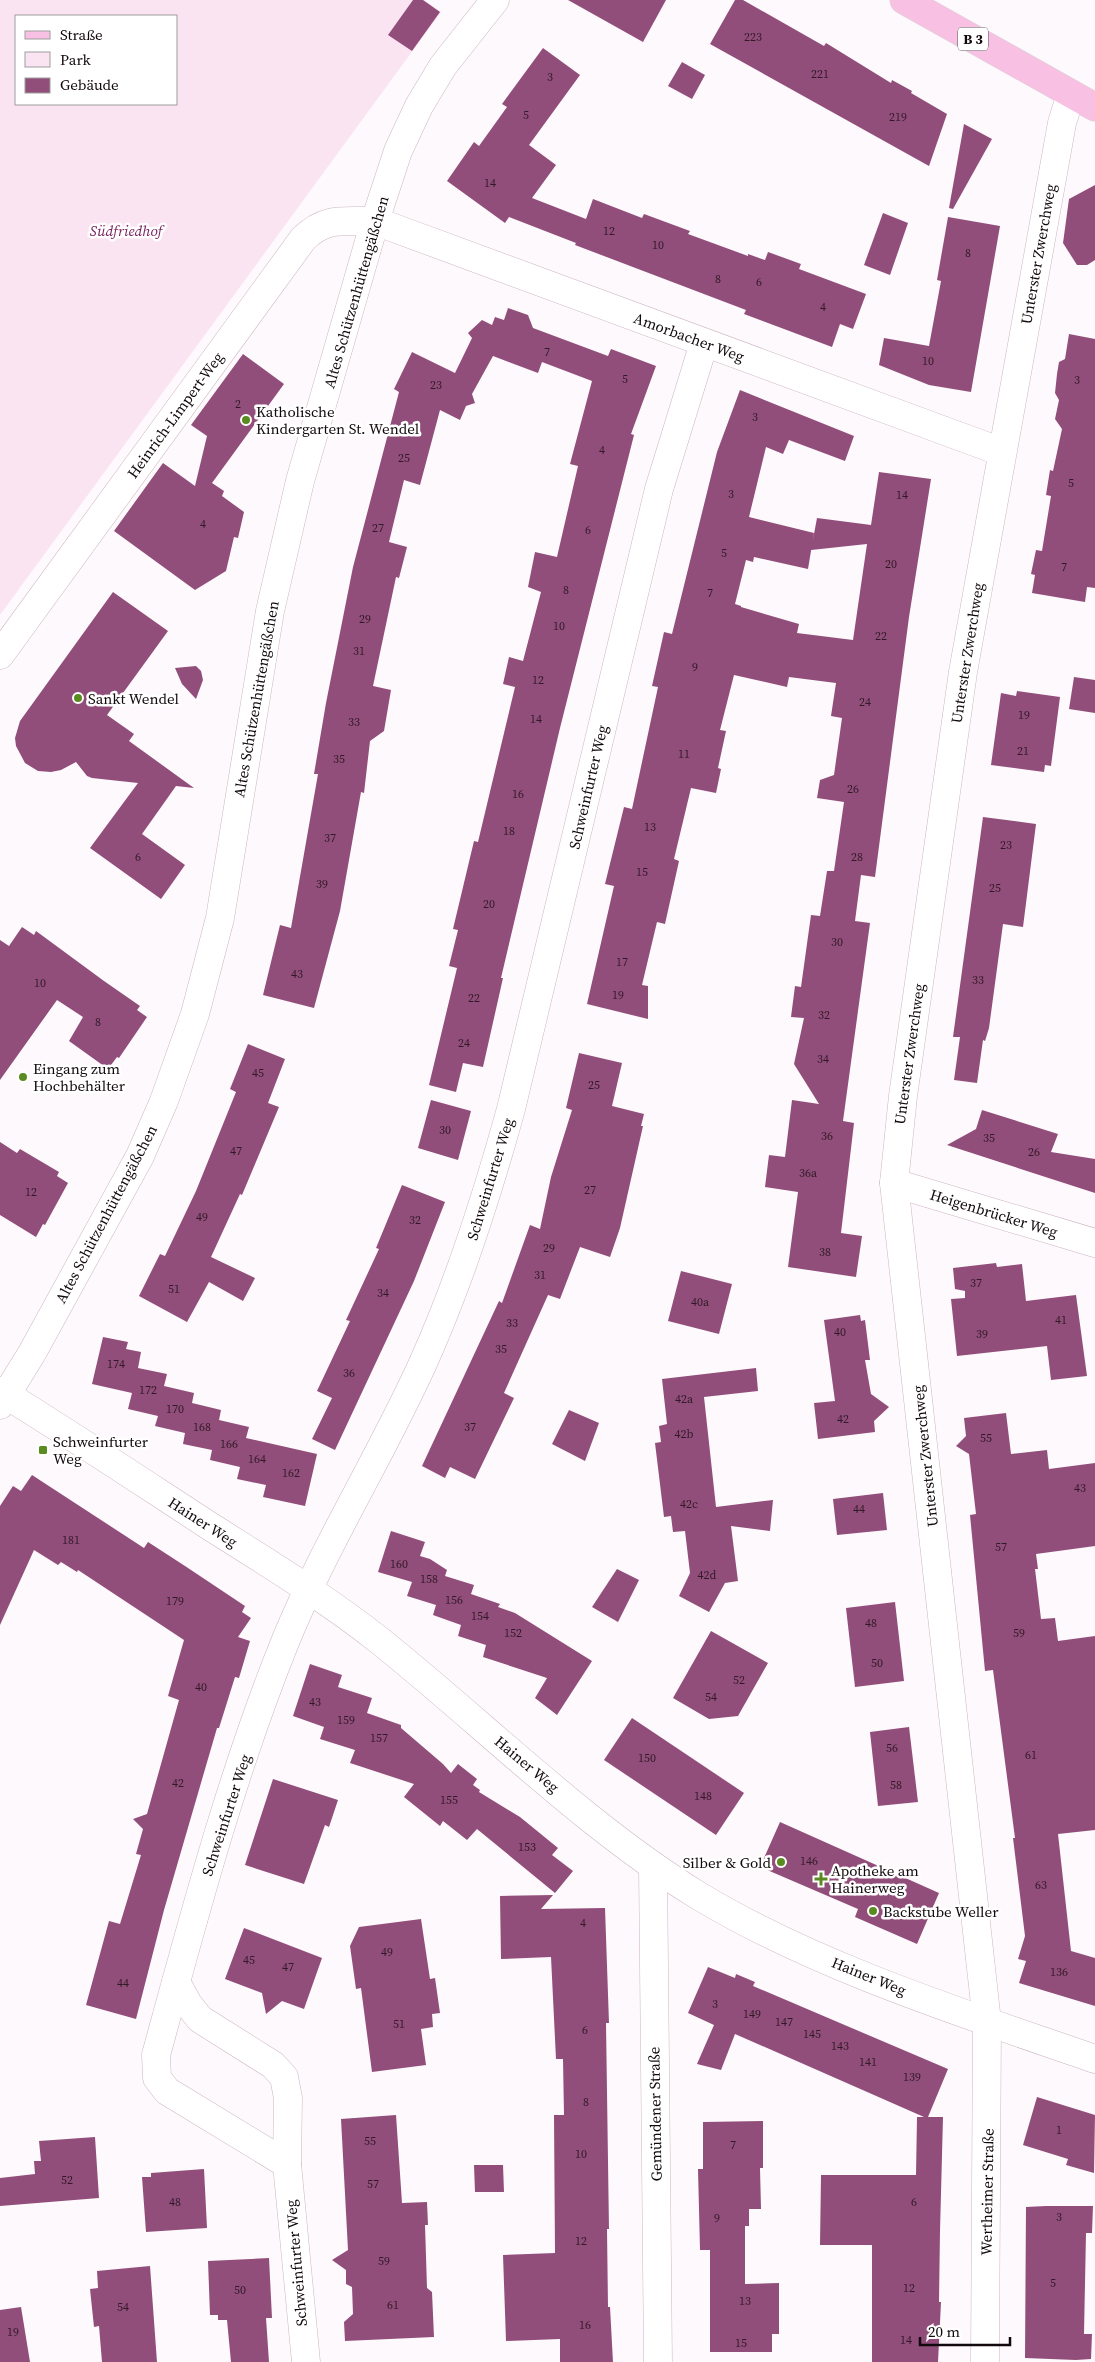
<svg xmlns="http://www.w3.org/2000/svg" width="1095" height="2362" font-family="'Source Serif 4',serif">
  <rect width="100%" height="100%" fill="#fef9fc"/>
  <path fill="#fbe4f2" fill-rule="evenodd" d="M0,0H424L441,12L0,615ZM16,16H176V104H16Z"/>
  <g fill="#924e7a">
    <polygon points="413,0 423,0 440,12 412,51 388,35"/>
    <polygon points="568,0 666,0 643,42"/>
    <polygon points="735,0 743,0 824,46 826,43 891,83 892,80 912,91 911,93 947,114 929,166 710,44"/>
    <polygon points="543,48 580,75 529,145 556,165 532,198 586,219 593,199 642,218 644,214 690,231 688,234 748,256 748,254 765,260 768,252 801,264 799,269 866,294 853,329 840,324 832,347 744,314 746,310 575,245 576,243 509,217 505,223 447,181 474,142 479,146 507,107 502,104"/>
    <polygon points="682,62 705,75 692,99 668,86"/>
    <polygon points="964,124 992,139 953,209 949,208"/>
    <polygon points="1095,185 1095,260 1087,265 1077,265 1063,243 1069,199"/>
    <polygon points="883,213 908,223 890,275 864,265"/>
    <polygon points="948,217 1000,226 971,392 929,385 879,365 884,338 929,346 941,281 937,280"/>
    <polygon points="508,308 528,315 533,328 608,356 611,349 656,366 631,434 634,435 560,728 501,978 503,978 483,1067 463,1063 456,1092 429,1085 457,968 449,966 458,930 453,929 474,841 478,842 515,687 503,684 509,657 523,661 541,592 528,587 535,552 557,557 578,466 570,464 592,381 542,362 538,373 493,356 472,394 475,403 466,406 460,420 440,410 420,485 404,480 389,542 407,547 399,578 396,577 373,686 391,690 384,731 370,741 364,793 361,792 340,911 314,1008 263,995 280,925 291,928 318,774 314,774 326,703 353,567 399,392 394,389 412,352 455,373 472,338 468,333 482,320 492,325 495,317 504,320"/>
    <polygon points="1069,334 1095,339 1095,588 1087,587 1085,602 1032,593 1035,575 1031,574 1036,550 1042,551 1051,496 1046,495 1050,470 1053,471 1062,429 1055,419 1059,400 1055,393 1057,374 1059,362 1065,359"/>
    <polygon points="243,354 284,384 212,483 224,491 222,496 244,512 238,538 234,537 226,571 195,590 114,531 163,463 195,486 207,436 191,425"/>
    <polygon points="740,390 854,436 845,461 789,440 783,454 766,447 749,517 814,533 808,569 754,557 753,562 746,560 735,604 741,606 741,607 799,624 797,633 853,640 867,544 811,550 817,518 871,525 879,472 931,479 909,617 875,877 861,875 855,921 870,923 843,1121 854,1123 841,1233 862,1236 856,1277 788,1267 798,1192 765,1187 769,1155 785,1157 792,1100 819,1104 794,1064 804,1018 791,1017 795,986 801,987 811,915 820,916 827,871 834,871 844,802 817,798 820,780 834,775 842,718 831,716 836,683 789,677 787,687 734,675 720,730 726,731 718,768 721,769 716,793 691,788 674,859 679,861 665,924 657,922 642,985 648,986 648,1019 587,1004 614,886 605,884 624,807 632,809 658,687 652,686 664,632 672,634 717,452"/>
    <polygon points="113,592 168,631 107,715 134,734 129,741 194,788 176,786 142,834 185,865 161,899 90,848 138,783 92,778 87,776 76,762 61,770 51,772 38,771 25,763 16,746 15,738 20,721"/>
    <polygon points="196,666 201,671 203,680 196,699 182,684 175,668"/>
    <polygon points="1074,677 1095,680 1095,713 1069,709"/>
    <polygon points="1017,691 1060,697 1051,766 1045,765 1044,772 991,765 1001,693 1016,696"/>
    <polygon points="983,817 1036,824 1023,927 1003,924 989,1028 985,1041 983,1040 977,1083 954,1080 960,1037 953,1037"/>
    <polygon points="22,927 34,935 36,931 104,981 140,1006 137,1010 147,1017 119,1058 117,1057 108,1069 69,1041 83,1017 57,1000 0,1080 0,940 9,946"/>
    <polygon points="248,1044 285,1059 268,1103 279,1107 242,1195 240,1194 211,1257 255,1278 243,1301 209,1282 187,1322 139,1296 160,1254 165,1256 196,1191 236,1092 230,1089"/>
    <polygon points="579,1053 622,1063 612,1106 644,1114 641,1126 643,1126 620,1228 610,1257 580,1247 560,1299 548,1295 504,1393 514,1398 475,1479 450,1467 445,1478 422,1466 499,1301 502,1303 530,1225 540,1229 551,1177 572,1110 566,1108"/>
    <polygon points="431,1100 471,1111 458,1160 418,1148"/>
    <polygon points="982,1110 1058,1134 1051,1152 1095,1159 1095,1193 947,1145 976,1129"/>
    <polygon points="0,1142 17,1153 20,1149 59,1172 57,1176 68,1183 45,1225 43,1224 36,1237 0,1215"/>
    <polygon points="402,1185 445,1202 414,1281 335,1450 312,1439 332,1398 317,1391 350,1321 346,1320 379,1249 376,1248"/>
    <polygon points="996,1263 997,1267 1022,1264 1026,1301 1076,1295 1087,1376 1051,1380 1047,1346 957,1356 951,1299 965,1298 965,1291 955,1289 953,1268"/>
    <polygon points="681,1271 732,1284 719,1334 668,1321"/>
    <polygon points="860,1315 861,1321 865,1320 870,1360 865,1360 871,1394 889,1407 874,1421 875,1432 818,1439 814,1403 835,1401 824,1320"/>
    <polygon points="103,1337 128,1342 126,1349 141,1352 138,1368 167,1374 164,1386 194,1393 192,1403 221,1410 219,1420 249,1427 246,1438 317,1454 305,1506 263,1497 266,1485 237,1479 240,1467 210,1460 212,1450 183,1444 185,1433 155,1426 158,1416 128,1409 132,1393 92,1384"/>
    <polygon points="756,1368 758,1391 704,1397 716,1507 773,1500 770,1531 731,1526 738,1581 725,1583 709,1612 679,1596 690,1573 685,1531 673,1532 671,1516 664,1517 655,1443 661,1442 659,1426 667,1424 662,1379"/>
    <polygon points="569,1410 599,1423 585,1461 552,1444"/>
    <polygon points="1006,1413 1011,1454 1047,1450 1049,1469 1095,1463 1095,1546 1036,1554 1038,1569 1035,1569 1041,1619 1055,1618 1058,1641 1095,1636 1095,1830 1058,1834 1071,1951 1095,1958 1095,2006 1019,1983 1026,1961 1018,1959 1025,1936 1013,1838 1015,1838 993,1670 985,1671 970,1515 976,1514 969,1454 956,1446 966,1436 964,1418"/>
    <polygon points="32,1475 144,1548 148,1542 185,1566 245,1606 242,1612 251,1618 238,1637 250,1641 239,1678 235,1677 219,1728 217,1728 164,1910 136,2019 86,2005 109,1921 120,1924 141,1855 136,1854 143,1829 133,1819 147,1814 179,1700 168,1696 184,1640 78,1570 77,1572 61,1562 58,1565 34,1550 0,1625 0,1506 13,1486 21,1491"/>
    <polygon points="883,1493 887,1530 837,1535 833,1499"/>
    <polygon points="391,1531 425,1542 420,1556 430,1559 447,1570 445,1576 474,1585 471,1594 500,1604 498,1607 515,1613 592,1661 557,1715 535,1698 547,1678 483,1657 486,1645 458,1636 461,1625 433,1615 436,1605 407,1596 412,1582 378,1572"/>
    <polygon points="617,1569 639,1580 618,1622 592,1607"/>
    <polygon points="895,1602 904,1681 855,1687 846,1608"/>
    <polygon points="711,1631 768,1663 738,1716 709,1719 673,1698"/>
    <polygon points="310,1664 342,1675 338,1687 372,1698 367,1713 401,1725 401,1728 443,1764 451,1773 458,1764 477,1779 473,1785 480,1790 479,1792 520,1817 558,1848 552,1855 573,1871 555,1893 477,1829 467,1840 443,1821 440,1826 404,1797 414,1784 350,1763 355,1750 320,1739 324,1727 293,1716"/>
    <polygon points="632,1718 744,1793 716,1835 604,1760"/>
    <polygon points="909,1727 918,1802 878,1806 870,1732"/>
    <polygon points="273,1779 338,1800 329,1827 325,1825 304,1884 245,1865"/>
    <polygon points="780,1822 939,1893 917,1944 855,1917 858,1909 760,1867"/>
    <polygon points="553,1895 541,1909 605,1908 609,2023 606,2023 609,2229 607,2229 608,2307 610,2307 613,2362 560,2362 560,2339 506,2341 503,2255 555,2253 554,2115 564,2115 563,2059 556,2059 551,1957 501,1959 500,1896"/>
    <polygon points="421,1919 430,1979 435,1978 440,2013 432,2014 433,2027 421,2029 426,2065 372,2072 361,1988 356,1989 350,1946 359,1927"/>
    <polygon points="244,1928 322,1958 304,2009 282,2001 266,2014 262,1993 225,1979"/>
    <polygon points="708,1967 735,1978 736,1974 755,1982 753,1986 948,2069 928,2117 943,2117 940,2231 939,2302 941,2302 938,2362 872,2362 872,2245 820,2245 821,2175 916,2175 917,2117 924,2117 735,2034 721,2070 697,2064 714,2025 688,2013"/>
    <polygon points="1037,2097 1095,2115 1094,2173 1066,2165 1068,2159 1023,2145"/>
    <polygon points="396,2115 402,2203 427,2202 428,2225 425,2225 427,2288 432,2292 434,2337 345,2341 344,2322 353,2314 352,2287 346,2284 346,2270 332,2260 348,2250 341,2119"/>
    <polygon points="763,2121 763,2168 760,2168 761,2209 749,2209 749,2226 745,2226 745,2284 779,2283 779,2334 772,2334 772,2352 710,2352 710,2250 700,2250 698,2169 703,2169 703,2122"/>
    <polygon points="95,2137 99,2198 0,2206 0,2178 35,2174 34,2161 41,2161 39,2141"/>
    <polygon points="474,2165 503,2165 504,2192 475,2192"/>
    <polygon points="204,2169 207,2228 146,2232 142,2177 151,2177 151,2173"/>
    <polygon points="1046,2206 1093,2206 1092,2233 1086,2233 1084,2334 1092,2334 1091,2359 1076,2360 1025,2358 1026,2207"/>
    <polygon points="269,2258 272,2318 266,2318 269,2362 231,2362 227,2320 218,2320 218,2315 210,2315 208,2261"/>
    <polygon points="150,2266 157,2362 102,2362 99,2326 94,2327 90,2289 98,2288 97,2271"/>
    <polygon points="21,2307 30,2362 0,2362 0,2310"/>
  </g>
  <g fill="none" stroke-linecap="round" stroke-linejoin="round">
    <defs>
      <g id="street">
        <path d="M0,655L303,239C326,216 344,222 375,221L1002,452"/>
        <polyline points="894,1183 1095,1243"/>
        <path d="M0,1391C70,1434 139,1480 208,1525C266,1562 326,1598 380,1641C485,1725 585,1826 699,1896C817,1967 965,2014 1095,2059"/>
        <polyline points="0,1405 32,1353 140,1156 164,1101 195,1014 220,918 270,611 300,481 375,221 398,151 419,106 443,66 495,0"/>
        <polyline points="653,1866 658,2362"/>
        <polyline points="176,1982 188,2004 200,2019 273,2065 284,2077 288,2098 287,2164 306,2362"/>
        <path d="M287,2164L167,2091L157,2078L156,2055C194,1916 231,1776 285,1642C324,1546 380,1458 423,1363C460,1281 487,1196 511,1109L659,489L704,343"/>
        <polyline points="985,2362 987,2022 894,1183 903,1096 963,672 1062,123 1071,94"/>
      </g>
      <polyline id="primary" points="904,0 1095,107"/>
    </defs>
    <use href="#street" stroke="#cdb5c3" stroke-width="29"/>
    <use href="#primary" stroke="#d9d8d8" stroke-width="29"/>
    <use href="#street" stroke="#fff" stroke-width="28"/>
    <use href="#primary" stroke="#f8c0e3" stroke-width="28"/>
  </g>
  <g fill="#598b21" stroke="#fff" stroke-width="2">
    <circle cx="246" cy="420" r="5"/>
    <circle cx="78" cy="698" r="5"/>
    <circle cx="23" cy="1077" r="5"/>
    <rect x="38" y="1445" width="10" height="10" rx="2.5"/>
    <circle cx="781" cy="1862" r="5"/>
    <path d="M818.5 1871.5h5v5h5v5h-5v5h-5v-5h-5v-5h5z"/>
    <circle cx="873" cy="1911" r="5"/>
  </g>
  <g text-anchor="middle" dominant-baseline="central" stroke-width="5" stroke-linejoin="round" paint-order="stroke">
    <g font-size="12" fill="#311a28">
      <text x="753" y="37">223</text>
      <text x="820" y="74">221</text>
      <text x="550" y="77">3</text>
      <text x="526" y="115">5</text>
      <text x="898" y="117">219</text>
      <text x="490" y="183">14</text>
      <text x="609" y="231">12</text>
      <text x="658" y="245">10</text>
      <text x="968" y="253">8</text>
      <text x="718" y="279">8</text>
      <text x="759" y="282">6</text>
      <text x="823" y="307">4</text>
      <text x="547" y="352">7</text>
      <text x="928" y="361">10</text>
      <text x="625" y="379">5</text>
      <text x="1077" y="380">3</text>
      <text x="436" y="385">23</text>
      <text x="238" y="404">2</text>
      <text x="755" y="417">3</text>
      <text x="602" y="450">4</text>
      <text x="404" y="458">25</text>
      <text x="1071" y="483">5</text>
      <text x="731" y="494">3</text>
      <text x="902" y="495">14</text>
      <text x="203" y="524">4</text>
      <text x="378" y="528">27</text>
      <text x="588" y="530">6</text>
      <text x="724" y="553">5</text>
      <text x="891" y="564">20</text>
      <text x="1064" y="567">7</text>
      <text x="566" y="590">8</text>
      <text x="710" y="593">7</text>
      <text x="365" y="619">29</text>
      <text x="559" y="626">10</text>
      <text x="881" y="636">22</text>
      <text x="359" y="651">31</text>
      <text x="695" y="667">9</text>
      <text x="538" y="680">12</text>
      <text x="865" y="702">24</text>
      <text x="1024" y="715">19</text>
      <text x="536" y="719">14</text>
      <text x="354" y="722">33</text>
      <text x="1023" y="751">21</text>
      <text x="684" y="754">11</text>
      <text x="339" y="759">35</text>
      <text x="853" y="789">26</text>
      <text x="518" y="794">16</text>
      <text x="650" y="827">13</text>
      <text x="509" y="831">18</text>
      <text x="330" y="838">37</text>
      <text x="1006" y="845">23</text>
      <text x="138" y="857">6</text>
      <text x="857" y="857">28</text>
      <text x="642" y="872">15</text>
      <text x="322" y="884">39</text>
      <text x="995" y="888">25</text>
      <text x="489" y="904">20</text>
      <text x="837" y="942">30</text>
      <text x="622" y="962">17</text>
      <text x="297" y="974">43</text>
      <text x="978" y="980">33</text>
      <text x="40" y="983">10</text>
      <text x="618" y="995">19</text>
      <text x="474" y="998">22</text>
      <text x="824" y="1015">32</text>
      <text x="98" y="1022">8</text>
      <text x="464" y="1043">24</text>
      <text x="823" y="1059">34</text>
      <text x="258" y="1073">45</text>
      <text x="594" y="1085">25</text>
      <text x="445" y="1130">30</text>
      <text x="827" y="1136">36</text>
      <text x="989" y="1138">35</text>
      <text x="236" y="1151">47</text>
      <text x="1034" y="1152">26</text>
      <text x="808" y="1173">36a</text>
      <text x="590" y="1190">27</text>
      <text x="31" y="1192">12</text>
      <text x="202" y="1217">49</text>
      <text x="415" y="1220">32</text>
      <text x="549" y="1248">29</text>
      <text x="825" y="1252">38</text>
      <text x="540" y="1275">31</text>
      <text x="976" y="1283">37</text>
      <text x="174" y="1289">51</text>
      <text x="383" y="1293">34</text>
      <text x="700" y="1302">40a</text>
      <text x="1061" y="1320">41</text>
      <text x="512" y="1323">33</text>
      <text x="840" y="1332">40</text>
      <text x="982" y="1334">39</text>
      <text x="501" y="1349">35</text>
      <text x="116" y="1364">174</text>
      <text x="349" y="1373">36</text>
      <text x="148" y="1390">172</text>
      <text x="684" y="1399">42a</text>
      <text x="175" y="1409">170</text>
      <text x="843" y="1419">42</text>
      <text x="202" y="1427">168</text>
      <text x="470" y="1427">37</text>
      <text x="684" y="1434">42b</text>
      <text x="986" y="1438">55</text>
      <text x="229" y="1444">166</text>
      <text x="257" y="1459">164</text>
      <text x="291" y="1473">162</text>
      <text x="1080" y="1488">43</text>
      <text x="689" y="1504">42c</text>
      <text x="859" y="1509">44</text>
      <text x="71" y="1540">181</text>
      <text x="1001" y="1547">57</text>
      <text x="399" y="1564">160</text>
      <text x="707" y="1575">42d</text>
      <text x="429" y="1579">158</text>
      <text x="454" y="1600">156</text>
      <text x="175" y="1601">179</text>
      <text x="480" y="1616">154</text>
      <text x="871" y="1623">48</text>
      <text x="513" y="1633">152</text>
      <text x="1019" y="1633">59</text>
      <text x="877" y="1663">50</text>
      <text x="739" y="1680">52</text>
      <text x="201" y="1687">40</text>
      <text x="711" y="1697">54</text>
      <text x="315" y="1702">43</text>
      <text x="346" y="1720">159</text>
      <text x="379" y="1738">157</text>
      <text x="892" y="1748">56</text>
      <text x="1031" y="1755">61</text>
      <text x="647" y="1758">150</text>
      <text x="178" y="1783">42</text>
      <text x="896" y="1785">58</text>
      <text x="703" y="1796">148</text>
      <text x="449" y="1800">155</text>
      <text x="527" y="1847">153</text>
      <text x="809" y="1861">146</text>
      <text x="1041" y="1885">63</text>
      <text x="583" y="1923">4</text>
      <text x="387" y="1952">49</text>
      <text x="249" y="1960">45</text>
      <text x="288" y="1967">47</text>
      <text x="1059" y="1972">136</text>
      <text x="123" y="1983">44</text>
      <text x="715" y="2004">3</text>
      <text x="752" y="2014">149</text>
      <text x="784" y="2022">147</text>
      <text x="399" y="2024">51</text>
      <text x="585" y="2030">6</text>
      <text x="812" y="2034">145</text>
      <text x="840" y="2046">143</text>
      <text x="868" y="2062">141</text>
      <text x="912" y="2077">139</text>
      <text x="586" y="2102">8</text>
      <text x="1059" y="2130">1</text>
      <text x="370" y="2141">55</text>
      <text x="733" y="2145">7</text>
      <text x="581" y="2154">10</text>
      <text x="67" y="2180">52</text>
      <text x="373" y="2184">57</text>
      <text x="175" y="2202">48</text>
      <text x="914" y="2202">6</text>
      <text x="1059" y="2217">3</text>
      <text x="717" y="2218">9</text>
      <text x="581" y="2241">12</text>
      <text x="384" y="2261">59</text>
      <text x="1053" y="2283">5</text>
      <text x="909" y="2288">12</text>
      <text x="240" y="2290">50</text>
      <text x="745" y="2301">13</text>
      <text x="393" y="2305">61</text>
      <text x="123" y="2307">54</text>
      <text x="585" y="2325">16</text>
      <text x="13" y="2332">19</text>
      <text x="906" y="2340">14</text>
      <text x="741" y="2343">15</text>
    </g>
    <rect fill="#fff" stroke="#585356" stroke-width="1" x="958" y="27.5" width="30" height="23" rx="4"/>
    <g font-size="14" font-weight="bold" fill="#11090d">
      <text x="973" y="39">B 3</text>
    </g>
    <g font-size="15" font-style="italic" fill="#79235f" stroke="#fff">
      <text x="126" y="230">Südfriedhof</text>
    </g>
    <g font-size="15" fill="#11090d" stroke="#fff">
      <text transform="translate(1038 254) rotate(-80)">Unterster Zwerchweg</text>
      <text transform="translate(356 292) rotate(-74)">Altes Schützenhüttengäßchen</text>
      <text transform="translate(689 337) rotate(20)">Amorbacher Weg</text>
      <text transform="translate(175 415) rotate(-54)">Heinrich-Limpert-Weg</text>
      <text transform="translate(967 653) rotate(-81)">Unterster Zwerchweg</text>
      <text transform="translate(256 699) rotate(-80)">Altes Schützenhüttengäßchen</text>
      <text transform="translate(588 787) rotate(-77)">Schweinfurter Weg</text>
      <text transform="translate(909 1054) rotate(-82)">Unterster Zwerchweg</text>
      <text transform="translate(490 1179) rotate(-73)">Schweinfurter Weg</text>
      <text transform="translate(994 1213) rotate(17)">Heigenbrücker Weg</text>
      <text transform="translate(106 1214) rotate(-62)">Altes Schützenhüttengäßchen</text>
      <text transform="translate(925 1456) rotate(-96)">Unterster Zwerchweg</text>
      <text transform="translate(203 1522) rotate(33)">Hainer Weg</text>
      <text transform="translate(527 1764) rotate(40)">Hainer Weg</text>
      <text transform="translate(226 1815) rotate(-72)">Schweinfurter Weg</text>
      <text transform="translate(869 1976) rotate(22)">Hainer Weg</text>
      <text transform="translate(655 2114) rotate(-91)">Gemündener Straße</text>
      <text transform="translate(987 2192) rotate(-89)">Wertheimer Straße</text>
      <text transform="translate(296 2263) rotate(-95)">Schweinfurter Weg</text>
    </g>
    <g font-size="15" fill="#11090d" stroke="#fff" text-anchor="start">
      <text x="256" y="411">Katholische<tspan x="256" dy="17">Kindergarten St. Wendel</tspan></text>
      <text x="88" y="698">Sankt Wendel</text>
      <text x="33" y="1068">Eingang zum<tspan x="33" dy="17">Hochbehälter</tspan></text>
      <text x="53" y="1441">Schweinfurter<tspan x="53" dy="17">Weg</tspan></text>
      <text x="771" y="1862" text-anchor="end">Silber &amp; Gold</text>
      <text x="831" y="1870">Apotheke am<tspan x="831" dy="17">Hainerweg</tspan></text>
      <text x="883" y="1911">Backstube Weller</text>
    </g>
  </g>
  <rect x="15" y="15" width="162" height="90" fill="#ffffff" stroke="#a09d9e"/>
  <rect x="25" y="31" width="25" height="8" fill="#f8c0e3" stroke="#a09d9e"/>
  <text x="60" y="40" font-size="15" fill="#11090d">Straße</text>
  <rect x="25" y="52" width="25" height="15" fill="#fbe4f2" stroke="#a09d9e"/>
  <text x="60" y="65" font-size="15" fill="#11090d">Park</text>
  <rect x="25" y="78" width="25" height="15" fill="#924e7a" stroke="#a09d9e"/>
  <text x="60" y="90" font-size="15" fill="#11090d">Gebäude</text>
  <path d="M920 2337v8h90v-8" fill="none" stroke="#11090d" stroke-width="2.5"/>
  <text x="928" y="2337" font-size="15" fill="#11090d" stroke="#ffffff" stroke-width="4" paint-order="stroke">20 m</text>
</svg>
